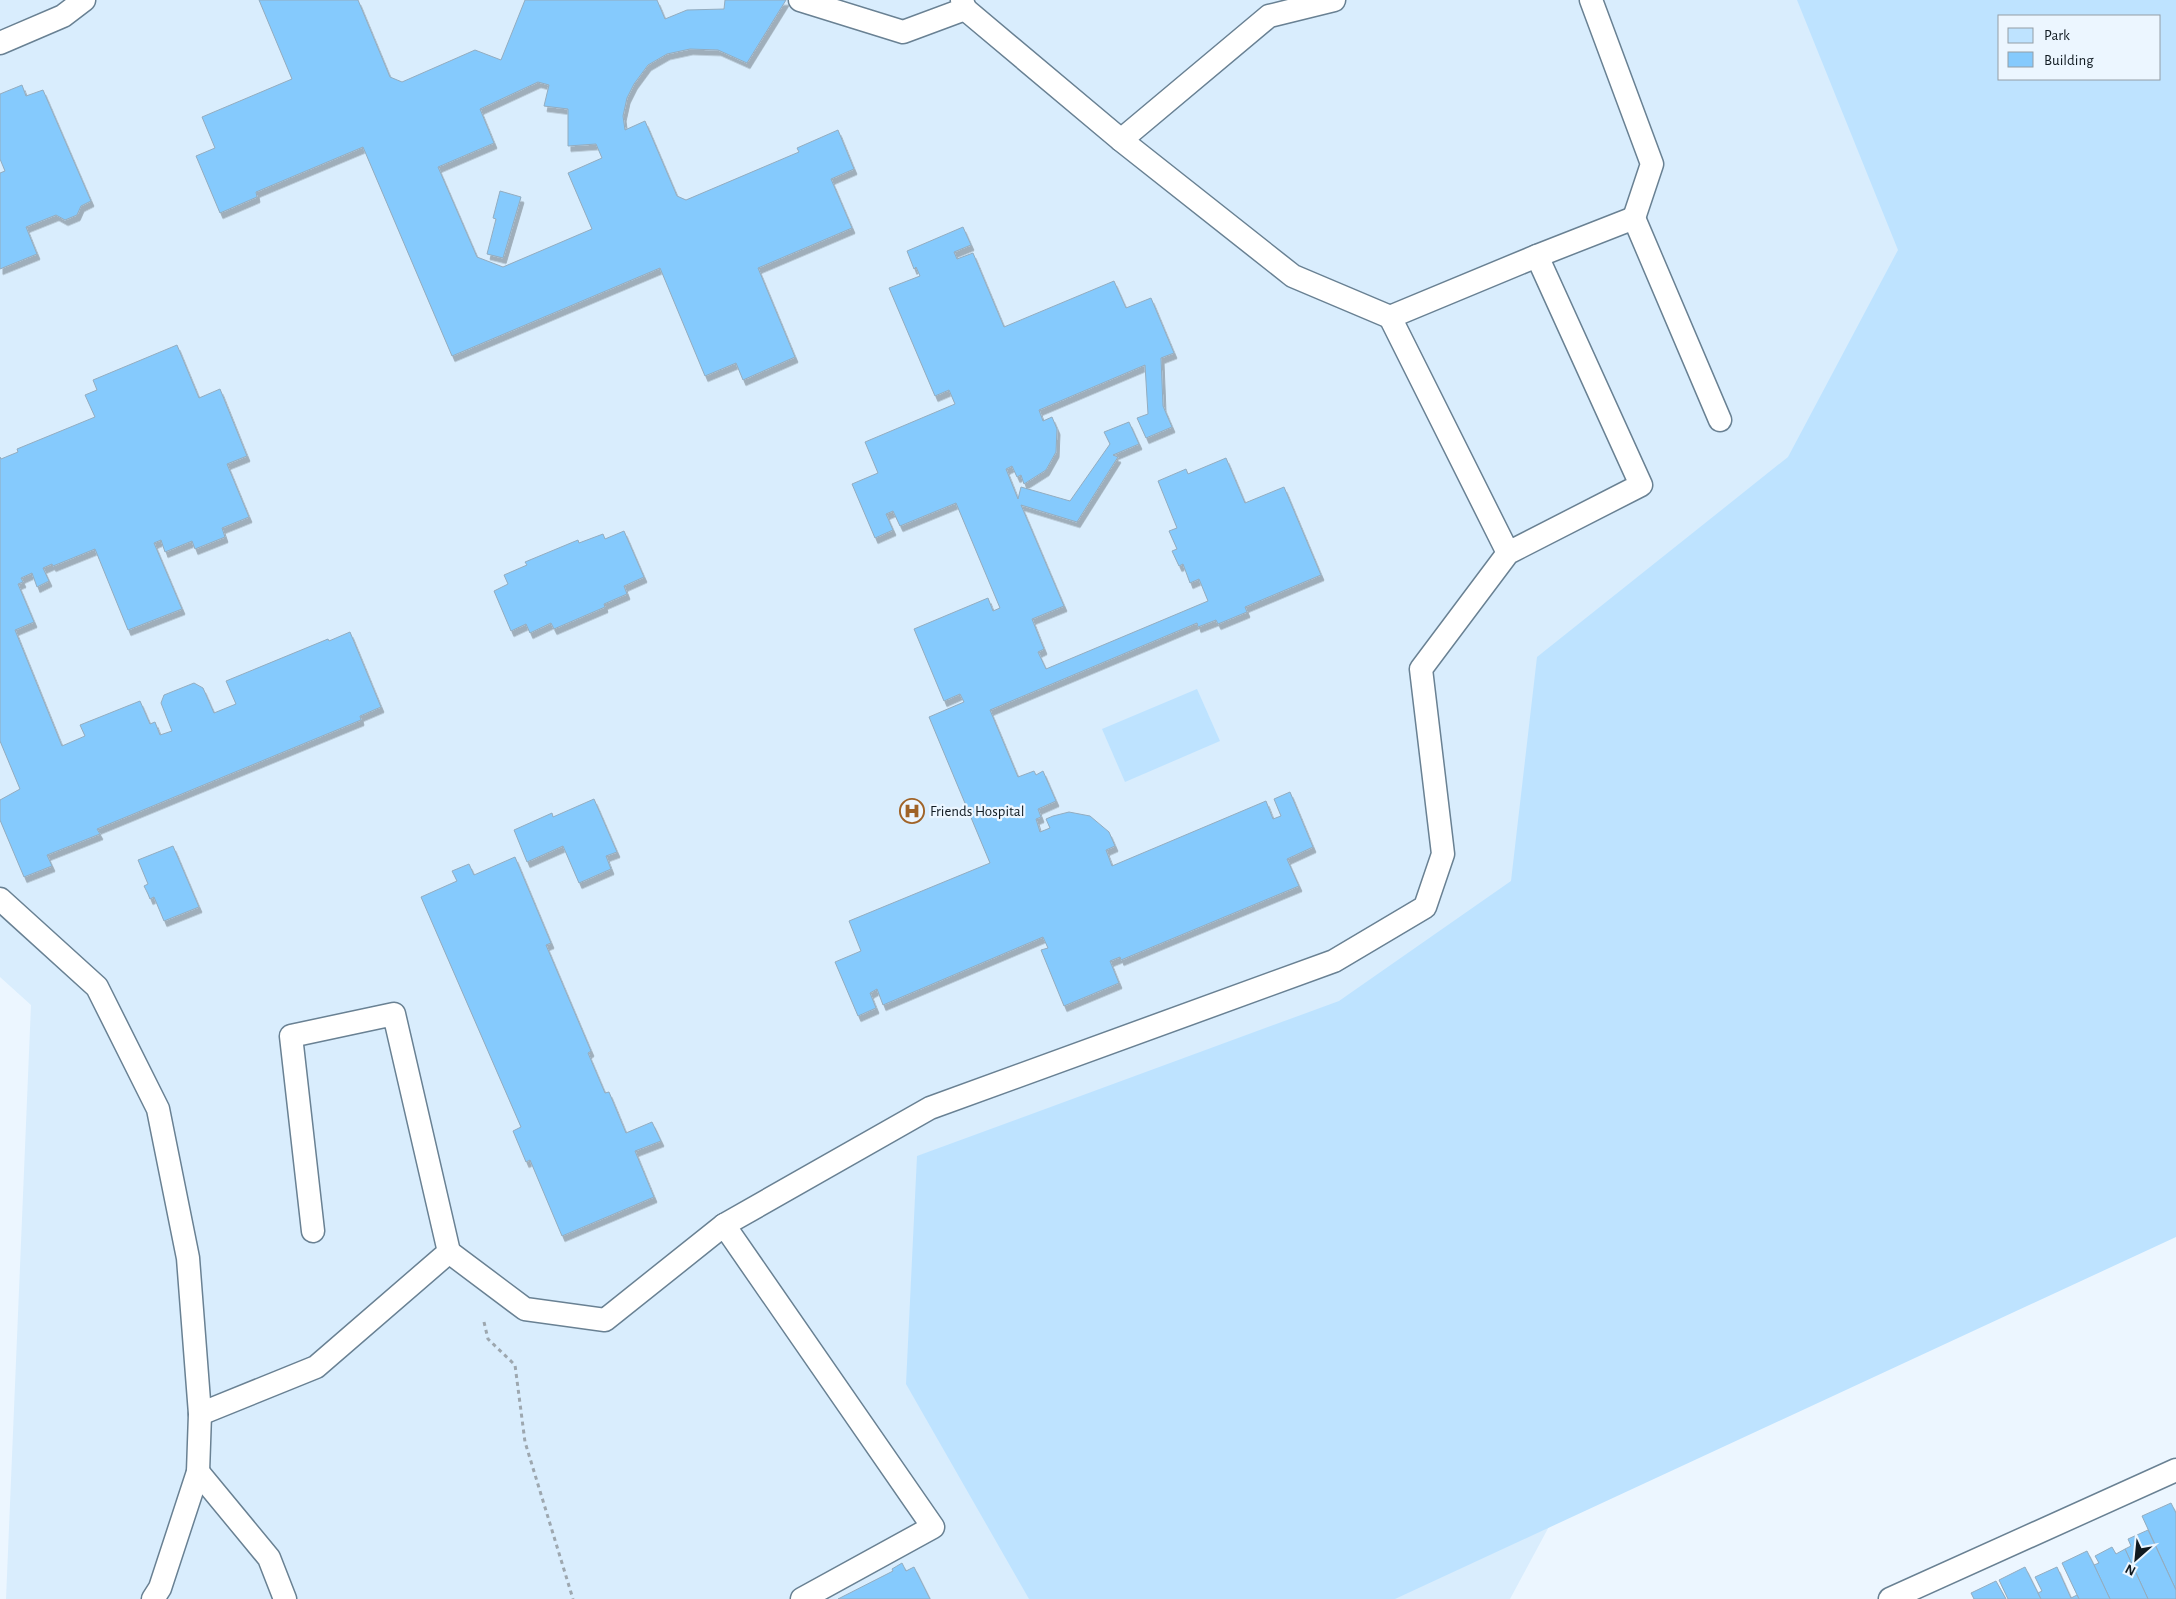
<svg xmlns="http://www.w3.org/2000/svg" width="2176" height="1599" font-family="'Alegreya Sans',sans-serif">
  <defs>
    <filter id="shadow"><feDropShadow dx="3" dy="5.5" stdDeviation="0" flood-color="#0004"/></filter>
  </defs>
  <rect width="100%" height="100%" fill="#ecf6ff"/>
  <polygon fill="#d9edfd" points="0,0 1846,0 1918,244 1671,1300 1510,1599 6,1599 31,1005 0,977"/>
  <g fill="#bee3ff" fill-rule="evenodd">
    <path d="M1797,0H2176V1237L1395,1599H1029L906,1384L917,1156L1339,1001L1511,881L1537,657L1788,457L1898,250ZM2160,16V79H2000V16Z"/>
    <polygon points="1197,689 1220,741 1125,782 1102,729"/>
  </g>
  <g fill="#85cafd" stroke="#93acbf" fill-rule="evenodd" filter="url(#shadow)">
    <path d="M259,0H358L390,77L402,82L475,50L501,60L525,0H657L665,19L687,10L724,9L725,0H786L747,63L718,50L690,49L667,54L648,65L634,84L627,98L623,116L625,130L645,121L677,196L686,200L799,152L797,148L838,130L854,169L831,179L852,228L758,268L795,357L743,380L736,363L705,376L660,268L452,356L363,147L256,192L257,197L220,213L196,156L215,148L202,117L292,79ZM538,82L549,85L544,106L568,109V146L596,144L602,158L568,173L592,229L503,267L477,257L438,167L494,143L480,109Z"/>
    <polygon points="22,85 26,96 43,90 91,201 81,206 77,215 65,220 56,215 26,227 37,254 0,269 0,173 5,171 0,159 0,94"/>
    <polygon points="500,191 521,197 503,258 487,254 496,219 493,218"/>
    <polygon points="963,227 971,245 954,252 957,259 973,253 1004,327 1114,281 1126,308 1151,298 1174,353 1161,358 1163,406 1172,427 1146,438 1137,418 1148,414 1145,365 1039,410 1043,421 1052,417 1057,429 1056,452 1046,470 1024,484 1021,475 1017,477 1012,466 1006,469 1018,499 1021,487 1070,501 1110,444 1104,432 1129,422 1139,444 1113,455 1118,457 1077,522 1021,505 1064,606 1032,619 1044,649 1038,652 1046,669 1208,601 1199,579 1190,583 1183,564 1179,566 1172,551 1177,549 1169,531 1177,528 1158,481 1186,469 1188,474 1226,458 1245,503 1284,487 1321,575 1245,607 1247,612 1218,624 1216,620 1198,627 1197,623 990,710 1018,777 1034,771 1036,775 1043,771 1056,801 1038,809 1041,817 1036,819 1040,832 1050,828 1046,819 1053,816 1069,812 1090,816 1109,832 1115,846 1106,850 1112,866 1266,801 1273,819 1281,816 1274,799 1290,792 1313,847 1287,859 1299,886 1121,960 1120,957 1110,961 1119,983 1064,1006 1041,950 1048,948 1043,937 883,1005 877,989 870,993 876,1008 858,1016 835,962 861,951 849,921 990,863 929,717 964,702 960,694 944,701 914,629 988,598 993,611 1000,608 956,503 900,526 893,511 886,514 893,530 875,538 852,484 878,473 865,442 955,404 949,390 935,396 889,288 920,276 916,267 914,269 907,251"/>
    <polygon points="177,345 199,398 220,389 247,456 227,464 249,517 222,528 225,537 195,549 192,541 165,552 161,540 154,543 182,609 128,630 95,549 53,566 52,564 43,568 49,581 37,587 32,573 21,578 23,582 18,584 34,622 15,630 62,746 85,736 80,725 140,701 150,724 155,722 160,735 172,731 161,703 164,695 194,683 203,688 214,713 236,704 226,681 328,639 329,641 350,632 381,707 360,716 361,720 97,829 100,834 47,855 52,866 24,877 0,820 0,800 20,789 0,741 0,457 1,459 18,452 17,449 95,417 85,395 97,390 93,380"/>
    <polygon points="624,531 644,577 624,586 627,594 604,604 605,607 554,629 551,623 530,633 526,624 511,631 494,591 508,584 504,575 527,565 525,562 578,540 579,543 603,534 605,539"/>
    <polygon points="594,799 617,852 606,856 611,869 579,883 563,846 527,862 514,830 552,813 553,817"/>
    <polygon points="173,846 199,907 164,921 154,897 150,899 148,894 144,886 148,884 138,860"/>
    <polygon points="515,857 551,943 546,945 591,1051 588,1053 605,1093 609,1092 626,1133 652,1122 661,1141 635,1151 654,1197 562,1236 530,1160 526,1162 513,1131 521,1127 421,897 457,881 452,871 469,864 474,875"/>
    <polygon points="2171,1503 2176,1513 2176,1590 2142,1516"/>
    <polygon points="2148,1530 2176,1590 2176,1599 2148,1599 2125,1549 2131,1546 2128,1539"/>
    <polygon points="2112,1547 2116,1554 2125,1549 2148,1599 2110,1599 2094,1565 2099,1563 2095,1556"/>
    <polygon points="2087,1551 2094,1565 2110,1599 2079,1599 2062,1563"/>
    <polygon points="902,1563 906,1571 914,1567 930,1599 838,1599 893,1571 892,1569"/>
    <polygon points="2025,1567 2041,1599 2008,1599 1999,1580"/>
    <polygon points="2057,1567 2071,1598 2077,1595 2079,1599 2041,1599 2038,1593 2042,1591 2035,1577"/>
    <polygon points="1996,1581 2006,1599 1974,1599 1971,1593"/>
  </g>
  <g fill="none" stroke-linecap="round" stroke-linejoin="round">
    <defs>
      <g id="service">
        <polyline points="800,0 903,32 965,9 962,0"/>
        <polyline points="1334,0 1269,16 1121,140 1293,276 1390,317"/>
        <polyline points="1591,0 1652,164 1634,218"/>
        <polyline points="965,9 1121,140"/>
        <polyline points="0,43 63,16 84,0"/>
        <polyline points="1537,256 1634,218 1720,420"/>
        <polyline points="0,899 97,987 158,1109 188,1258 200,1414 198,1472 160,1588 153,1599"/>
        <polyline points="724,1225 930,1108 1334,961 1425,907 1443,854 1421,669 1508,553 1641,485 1537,256 1390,317 1508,553"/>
        <polyline points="449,1252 525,1309 605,1320 724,1225 933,1527 802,1599"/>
        <polyline points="200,1414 316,1367 449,1252 394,1014 291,1036 313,1231"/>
        <polyline points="198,1472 269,1558 285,1599"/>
        <polyline points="1890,1599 2176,1470"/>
      </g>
    </defs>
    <use href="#service" stroke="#698193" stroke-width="25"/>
    <polyline stroke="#9da7af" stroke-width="3" stroke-dasharray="4 4" stroke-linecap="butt" points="484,1322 488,1339 515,1365 525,1442 573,1599"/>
    <use href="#service" stroke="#fff" stroke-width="22"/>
  </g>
  <defs>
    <symbol id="hospital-ring" viewBox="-11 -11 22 22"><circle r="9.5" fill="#ecf6ff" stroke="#a06327" stroke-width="1.5"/><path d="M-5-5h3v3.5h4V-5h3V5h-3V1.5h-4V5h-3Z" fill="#a06327"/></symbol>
  </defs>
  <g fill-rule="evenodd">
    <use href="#hospital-ring" x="898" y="797" width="28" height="28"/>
  </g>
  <g text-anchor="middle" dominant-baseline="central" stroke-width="4.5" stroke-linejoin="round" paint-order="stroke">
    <g font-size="15" fill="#101a21" stroke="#ecf6ff" text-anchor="start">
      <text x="930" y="811">Friends Hospital</text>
    </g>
  </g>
  <rect x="1998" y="15" width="162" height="65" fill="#ecf6ff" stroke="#949ea6"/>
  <rect x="2008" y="28" width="25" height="15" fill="#bee3ff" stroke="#949ea6"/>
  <text x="2044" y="40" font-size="15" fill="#101a21">Park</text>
  <rect x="2008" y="52" width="25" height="15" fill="#85cafd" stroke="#949ea6"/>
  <text x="2044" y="65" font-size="15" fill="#101a21">Building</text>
  <g transform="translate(2136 1559) rotate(207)" stroke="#ecf6ff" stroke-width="4" paint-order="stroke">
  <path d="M0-4L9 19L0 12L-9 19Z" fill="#101a21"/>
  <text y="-8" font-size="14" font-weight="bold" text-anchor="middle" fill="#101a21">N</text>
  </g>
</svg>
